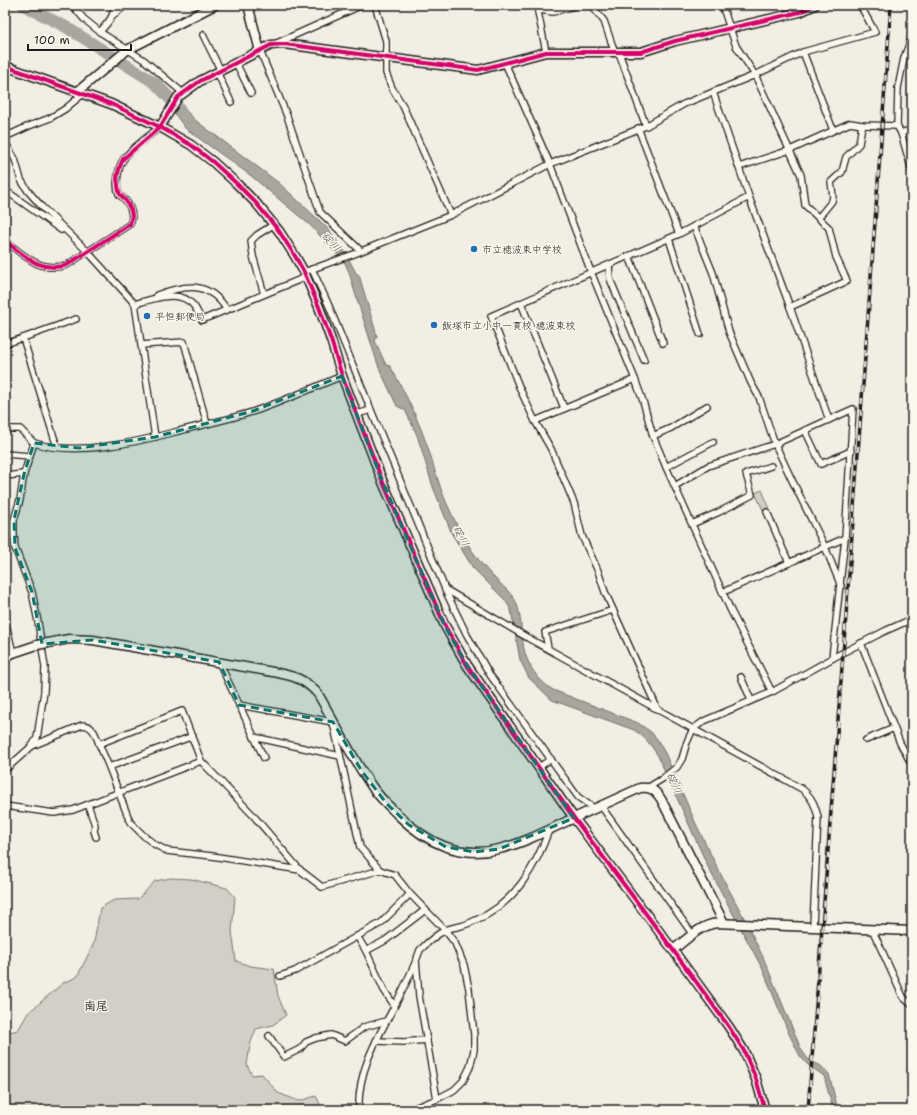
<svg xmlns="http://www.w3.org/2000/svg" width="917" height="1115" font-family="'Shantell Sans','Klee One',sans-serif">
  <rect width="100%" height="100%" fill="#f2eee4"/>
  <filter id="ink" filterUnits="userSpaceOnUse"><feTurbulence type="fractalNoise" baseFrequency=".025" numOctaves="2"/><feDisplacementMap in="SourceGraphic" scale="8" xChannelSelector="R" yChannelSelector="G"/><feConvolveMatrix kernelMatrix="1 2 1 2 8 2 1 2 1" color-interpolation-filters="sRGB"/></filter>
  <g filter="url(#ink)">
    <g fill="#d2cfc6" stroke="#777671">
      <polygon points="762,490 770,509 764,512 755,493"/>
      <polygon points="171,878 191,879 227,888 235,897 232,931 236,961 250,966 274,969 278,996 286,1015 273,1025 256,1029 250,1045 247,1065 252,1075 262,1074 278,1093 299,1101 316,1096 321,1106 317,1110 5,1110 5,1033 18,1030 28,1013 63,983 77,977 94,943 100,908 114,900 138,899 155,881"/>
    </g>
    <path fill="#a9a6a0" stroke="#716f6b" d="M176,100L195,120L279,183L322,223L329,230L345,252L356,273L359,275L377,336L375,341L386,365L390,366C406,394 420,423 430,454C433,462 434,470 437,477C442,494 449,509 457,525C465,541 475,556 487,570C495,580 513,593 517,604C521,617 521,630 523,643C525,662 537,680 553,690L638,723L651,732L657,739L665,753L696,824L718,869L744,918L763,957L801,1049L808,1059L821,1066L829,1074L838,1110H833L824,1076L807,1064L800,1056L789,1034L763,970L709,869L658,756C651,745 645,737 634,730L552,700L529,678L520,660L511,610L505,600L473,568L452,534L433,487L417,435L405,410L397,406L379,368L355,293L349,272L345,263L311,226L250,175L186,129L171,109Z"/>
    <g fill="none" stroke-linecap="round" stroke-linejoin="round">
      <polyline stroke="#a9a6a0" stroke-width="12" points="23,5 66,27 155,83 178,107 181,112"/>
      <defs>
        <g id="street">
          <polyline points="72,5 84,19 100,32 144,60 183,93"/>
          <polyline points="375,5 386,41 386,73 392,88 403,106 451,215"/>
          <polyline points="540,5 538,12 546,52"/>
          <polyline points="591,5 604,21 615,53"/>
          <polyline points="722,5 736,46 755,75 801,175 805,205 829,228 836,257 847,281 790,307"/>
          <polyline points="539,10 553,12 574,6"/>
          <polyline points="113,15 126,5"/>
          <path d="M100,32C106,24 116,16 113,5"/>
          <polyline points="203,35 221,71"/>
          <polyline points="912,36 904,58 898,88 897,126 901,133 912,171"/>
          <polyline points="277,43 362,5"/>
          <polyline points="260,51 287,116 320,212 361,251"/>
          <polyline points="803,52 833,130"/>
          <polyline points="619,53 646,126"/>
          <polyline points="236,63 251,93"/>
          <polyline points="505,63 550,164 591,272 635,379 643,401 653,436 666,467 731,611 772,692"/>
          <polyline points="217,72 231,102"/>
          <polyline points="713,92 749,197 790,307 829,420"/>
          <polyline points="638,128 679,234"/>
          <polyline points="901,133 912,129"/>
          <polyline points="5,137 29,126 50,118 65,109 83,94"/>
          <polyline points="5,142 15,159 21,180 28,191 42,207 87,251 135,304 155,437"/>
          <polyline points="739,167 790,150 850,123 862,125 897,126"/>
          <polyline points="5,190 61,230"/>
          <polyline points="819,217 832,201 833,196 831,182 842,172 846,157 859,144 862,125"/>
          <polyline points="694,226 713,273 729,332 751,383 759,397 775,444 790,476 825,547 841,586"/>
          <polyline points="669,239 700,334"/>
          <path d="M5,241C25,256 40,273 67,265L130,224C134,216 131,208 126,201C124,198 121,197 119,194C115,186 118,168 123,160C129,150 150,135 160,127"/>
          <polyline points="629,256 663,343"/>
          <polyline points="609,265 610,279 644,360"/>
          <polyline points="312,269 329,306 371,410"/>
          <polyline points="304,272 354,254 451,215 550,164 646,126 684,104 755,75 803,52 875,32 860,5"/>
          <polyline points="264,294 253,256 251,241 257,235 273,225"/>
          <path d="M157,295C186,284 209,281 227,310"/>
          <polyline points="521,303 564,408"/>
          <path d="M135,304C152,299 180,288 194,306C197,310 199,316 202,320L306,277"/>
          <polyline points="23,338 76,319"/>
          <polyline points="5,344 23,338 57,447"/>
          <polyline points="141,345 184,342 207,424"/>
          <polyline points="635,379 535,421 551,449 574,503 582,536 598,571 605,592 657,708"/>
          <path d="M357,414L371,410L445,589L528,638L802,789C812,797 815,805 818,817L813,926"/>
          <polyline points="535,421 520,389 491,316 679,234 749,197"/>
          <polyline points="5,429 20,429 34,443"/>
          <polyline points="805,430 821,464 851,451"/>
          <polyline points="653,436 671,428 707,406"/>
          <polyline points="5,454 30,456"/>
          <polyline points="666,467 713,442"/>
          <polyline points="5,476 24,474"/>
          <polyline points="675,486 708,466 775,444 853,409 845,538 832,658"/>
          <polyline points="767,512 789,563"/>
          <polyline points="692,524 719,512 752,495 746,474 771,466"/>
          <polyline points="445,590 467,635 490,675 578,797 595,809"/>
          <polyline points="723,592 845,538"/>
          <polyline points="5,620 13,653"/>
          <polyline points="861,643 900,743 912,765"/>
          <polyline points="548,648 545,632 613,610"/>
          <polyline points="219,662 264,758"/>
          <polyline points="741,677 751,700"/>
          <polyline points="239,705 333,722 360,847 380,870 395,875 410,894 445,930 455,943 464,965 469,989 474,1035 474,1050 470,1067 463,1081 454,1090 437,1099"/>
          <polyline points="193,736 109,767 130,822 144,836 154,844 167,851 212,856 300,870"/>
          <polyline points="254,737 340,756"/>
          <polyline points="866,740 894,728"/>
          <path d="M32,746L82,725C93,725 96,735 99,744"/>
          <polyline points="109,767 99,744 182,711 201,761"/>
          <polyline points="539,767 551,759"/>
          <path d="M5,770L32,746L37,738L44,692L45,667L38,622L32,592L15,548L14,534V520L20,500L24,474L34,443C76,456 134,443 175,432C201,425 227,420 252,412C282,402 312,388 342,376"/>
          <polyline points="649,787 662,779 677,767 682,759 687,742 693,729 704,721 772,692 842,653 885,631 912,619"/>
          <polyline points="88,805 95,825 94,831 96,837"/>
          <polyline points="5,806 54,813 73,810 201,761 252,814 300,870 322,887 380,870"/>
          <polyline points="601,806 693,935"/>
          <polyline points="872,929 903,997 912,1005"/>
          <polyline points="357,936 366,951 386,940 425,910"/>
          <polyline points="366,951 384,990 394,1005"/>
          <polyline points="280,976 295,971 381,923 410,894"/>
          <polyline points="269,1036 284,1057 300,1049 306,1042 316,1038 331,1035 345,1041 364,1027 386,1021"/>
          <polyline points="376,1041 404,1042 427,1040"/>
          <path d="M359,1110C357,1073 376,1040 393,1009C403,990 413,970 420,950C427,943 435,935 444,931C447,929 452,928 456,927C463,926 470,923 476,920C513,905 536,867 549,830"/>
          <polyline points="413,1110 414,1108 437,1099 419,996 416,960"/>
        </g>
        <g id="secondary">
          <polyline points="248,5 260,51"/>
          <polyline points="5,66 111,104 160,127 191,145 213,162 236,183 256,203 279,231 295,256 304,272 319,307 331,340 342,376 382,480 445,626 467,665 574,818 673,950 729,1027 744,1051 756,1079 765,1110"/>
          <polyline points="77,92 127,50 215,5"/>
          <polyline points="160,127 178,97 200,81 271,45 284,44 478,70 546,52 641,52 675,41 800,12 815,5"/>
          <path d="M48,643L69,639L93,640L273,672C293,676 304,678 318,694C336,725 352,758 373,788C380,798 389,806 398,815C426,842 458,859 499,849C525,843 550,829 574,818C596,808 618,798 640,788C651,787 655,790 661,799L724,923"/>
          <polyline points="5,657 13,653 37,645"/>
          <path d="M673,950C686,940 700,925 717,923L912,931"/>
        </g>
      </defs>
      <use href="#street" stroke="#1c1c1c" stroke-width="8"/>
      <use href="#secondary" stroke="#1c1c1c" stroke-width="11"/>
      <use href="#street" stroke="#fbf7ec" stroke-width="5.5"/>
      <use href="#secondary" stroke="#fbf7ec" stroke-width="8"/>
      <defs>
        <path id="rail" d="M808,1110C838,742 863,373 891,5"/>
      </defs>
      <use href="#rail" stroke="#1c1c1c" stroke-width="3.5"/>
      <use href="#rail" stroke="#fbf7ec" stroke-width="2" stroke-dasharray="6" stroke-linecap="butt"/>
      <defs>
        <polyline id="secondary-bridge" points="37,645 48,643"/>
      </defs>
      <use href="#secondary-bridge" stroke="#1c1c1c" stroke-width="11" stroke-linecap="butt"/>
      <use href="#secondary-bridge" stroke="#fbf7ec" stroke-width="8"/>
      <defs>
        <g id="cycleway">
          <polyline points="5,66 111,104 160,127 191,145 213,162 236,183 256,203 279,231 295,256 304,272 319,307 331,340 342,376 382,480 445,626 467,665 574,818 673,950 729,1027 744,1051 756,1079 765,1110"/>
          <path d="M5,241C25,256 40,273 67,265L130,224L132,216L131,210L126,201L119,193L117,178L119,169L123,159L160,127L178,97L200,81L271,45L284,44L478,70L546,52H641L675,41L800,12L815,5"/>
        </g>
      </defs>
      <use href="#cycleway" stroke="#fbf7ec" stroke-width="6"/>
      <use href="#cycleway" stroke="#d6006c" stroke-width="4"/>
    </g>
  </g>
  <path fill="#0f766e" fill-opacity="0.2" stroke="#0f766e" stroke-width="3" stroke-dasharray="8 5" stroke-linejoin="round" d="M342,376L382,480L445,626L467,665L574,818L499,849L474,852L446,847L409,825L386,803L361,770L333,722L239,705L219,662L93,640L42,644L32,592L15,548L14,520L24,474L34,443L79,448L155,437L253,411Z"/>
  <g fill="#1f6fb2" stroke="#fbf7ec" stroke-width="1.5">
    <circle cx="474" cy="249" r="4"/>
    <circle cx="147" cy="316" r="4"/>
    <circle cx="434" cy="325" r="4"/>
  </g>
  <g text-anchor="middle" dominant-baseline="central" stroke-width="3" stroke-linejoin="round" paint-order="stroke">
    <g font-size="10" fill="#1c1c1c" stroke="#fbf7ec" text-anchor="start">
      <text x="482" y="249">市立穂波東中学校</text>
      <text x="155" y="316">平恒郵便局</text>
      <text x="442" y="325">飯塚市立小中一貫校 穂波東校</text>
    </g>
    <g font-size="11" font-style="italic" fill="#545351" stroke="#fbf7ec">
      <text transform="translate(331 242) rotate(46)">碇川</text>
      <text transform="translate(461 536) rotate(61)">碇川</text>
      <text transform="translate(674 783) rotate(66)">碇川</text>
    </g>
    <g font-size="12" font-weight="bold" fill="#1c1c1c" stroke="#fbf7ec">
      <text x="96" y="1006">南尾</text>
    </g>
  </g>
  <rect width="917" height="1115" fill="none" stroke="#fbf7ec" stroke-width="20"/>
  <rect x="10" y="10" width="897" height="1095" fill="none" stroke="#1c1c1c" stroke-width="1.5" filter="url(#ink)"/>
  <path d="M28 44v6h103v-6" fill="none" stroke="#1c1c1c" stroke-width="2"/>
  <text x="34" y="44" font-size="12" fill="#1c1c1c" stroke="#fbf7ec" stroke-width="3" paint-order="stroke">100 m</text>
</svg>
